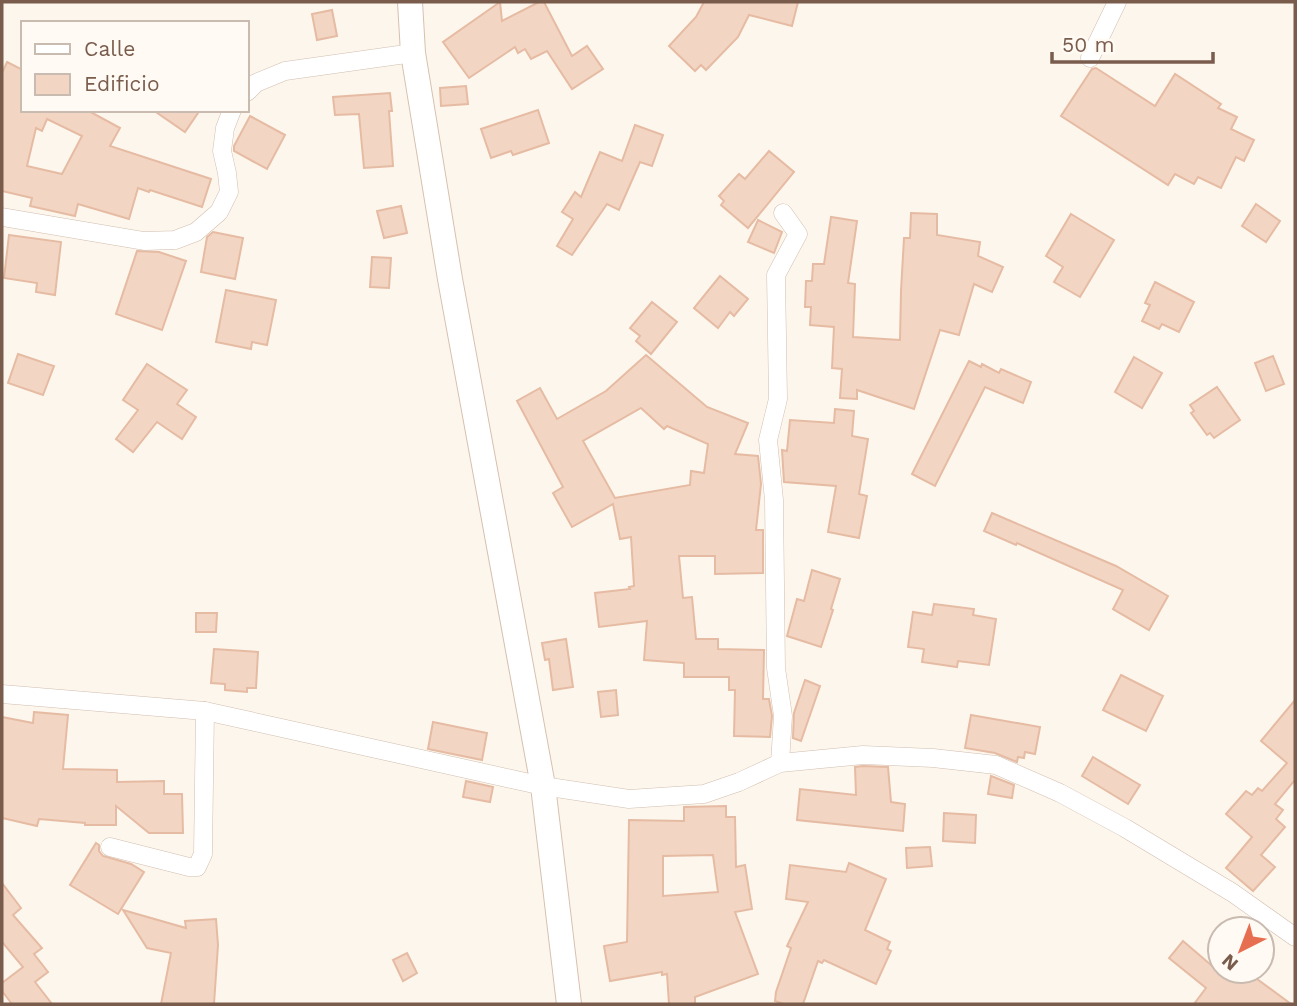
<svg xmlns="http://www.w3.org/2000/svg" width="1297" height="1006" font-family="'Work Sans',sans-serif">
  <rect width="100%" height="100%" fill="#fdf6ec"/>
  <g fill="#f3d5c3" stroke="#e6bba3" stroke-width="2" fill-rule="evenodd">
    <polygon points="500,2 502,21 539,2 544,2 572,56 587,46 603,69 572,89 547,51 531,59 525,49 518,53 515,47 469,78 443,42"/>
    <polygon points="704,2 798,2 792,26 749,15 738,37 706,70 701,65 695,71 669,46 696,17"/>
    <polygon points="332,10 337,36 317,40 312,14"/>
    <path d="M7,62L23,70V110H87L120,128L110,146L211,179L202,207L150,190L149,192L138,188L129,219L78,204L75,216L30,206L32,198L2,191V73ZM47,119L82,136L62,174L27,166L36,128L42,131Z"/>
    <polygon points="1096,68 1155,106 1175,74 1221,104 1218,108 1237,117 1231,129 1254,140 1244,161 1236,157 1221,188 1198,177 1194,184 1175,174 1168,185 1061,116 1092,69"/>
    <polygon points="466,86 468,104 441,106 440,88"/>
    <polygon points="390,93 392,111 389,111 393,166 364,168 359,114 335,115 333,97"/>
    <polygon points="153,110 200,110 185,132"/>
    <polygon points="538,110 549,143 513,155 511,151 491,158 481,129"/>
    <polygon points="250,116 285,135 267,169 234,151 234,146"/>
    <polygon points="635,125 663,135 652,166 640,162 619,210 607,204 572,255 557,246 573,219 562,212 575,192 581,197 600,152 622,161"/>
    <polygon points="769,151 794,172 748,228 721,205 724,201 719,196 739,174 745,179"/>
    <polygon points="1256,204 1280,221 1266,242 1242,226"/>
    <polygon points="401,206 407,233 384,238 377,211"/>
    <polygon points="911,213 937,214 937,235 980,242 978,256 1003,267 992,292 974,284 959,335 940,330 914,409 857,390 857,399 840,398 842,369 832,368 834,327 810,325 811,307 805,307 806,281 812,281 813,264 824,264 831,217 857,221 848,283 855,284 853,337 900,340 901,291 904,238 910,238"/>
    <polygon points="1071,214 1114,240 1080,297 1054,282 1063,267 1046,256"/>
    <polygon points="758,220 782,232 774,253 748,242"/>
    <polygon points="213,232 243,238 235,279 201,272 207,237"/>
    <polygon points="9,235 61,242 55,295 36,292 37,283 4,278"/>
    <polygon points="137,251 159,252 186,261 162,330 116,314"/>
    <polygon points="372,257 391,258 389,288 370,287"/>
    <polygon points="720,276 748,299 734,316 730,312 718,328 694,308"/>
    <polygon points="1155,282 1194,302 1179,332 1162,324 1159,329 1142,321 1150,305 1145,303"/>
    <polygon points="226,290 276,300 267,345 252,342 251,349 216,342"/>
    <polygon points="652,302 677,322 651,354 636,341 640,336 630,328"/>
    <polygon points="18,354 54,366 43,395 8,383"/>
    <path d="M646,355L707,407L748,423L735,454L758,456L761,484L756,530H763V573L715,574V556H679L683,598L692,597L696,639H718V649L764,650L763,699H769L772,716L770,737L734,736L735,690H729V677H684V663L644,660L647,621L599,627L595,593L630,589L629,587L634,586L631,537L620,539L613,504L572,527L553,493L563,487L517,401L540,388L557,419L606,391ZM641,408L664,429L667,426L708,444L704,473L691,471L690,485L615,498L583,441Z"/>
    <polygon points="1273,356 1284,384 1266,391 1255,363"/>
    <polygon points="1134,357 1162,373 1142,408 1115,392"/>
    <polygon points="969,361 981,367 982,364 999,373 1001,369 1031,382 1023,403 985,387 935,486 912,474"/>
    <polygon points="147,364 187,390 177,404 196,417 182,439 157,422 133,452 116,439 138,410 123,400"/>
    <polygon points="1217,387 1240,420 1214,438 1210,433 1207,435 1191,413 1194,411 1190,405"/>
    <polygon points="835,409 854,411 852,436 868,439 859,494 867,496 859,538 828,532 836,486 784,482 782,450 787,451 790,420 834,423"/>
    <polygon points="992,513 1116,566 1168,596 1149,630 1113,609 1123,590 1017,543 1016,545 984,531"/>
    <polygon points="812,570 840,579 831,609 833,610 821,647 787,636 797,599 804,601"/>
    <polygon points="934,604 974,609 973,615 996,619 989,665 958,661 957,667 922,662 924,649 908,647 913,612 932,615"/>
    <polygon points="196,613 217,613 216,632 196,632"/>
    <polygon points="566,639 573,687 553,690 549,659 545,660 542,643"/>
    <polygon points="214,649 258,652 256,688 247,688 247,692 225,690 225,684 211,683"/>
    <polygon points="1121,675 1163,696 1146,731 1103,710"/>
    <polygon points="805,680 820,686 801,741 793,738 794,713"/>
    <polygon points="616,690 618,715 601,717 598,692"/>
    <polygon points="1295,700 1295,780 1275,804 1283,810 1276,819 1285,827 1261,855 1275,867 1253,891 1226,868 1252,837 1226,814 1246,791 1252,795 1258,788 1262,791 1287,763 1261,741"/>
    <polygon points="34,712 68,715 63,769 117,770 117,782 164,781 164,794 182,794 183,833 149,833 116,806 116,825 85,825 85,823 39,819 37,826 2,818 2,717 33,723"/>
    <polygon points="971,715 1040,727 1035,754 1025,752 1024,758 1018,757 1017,762 995,753 965,748"/>
    <polygon points="433,722 487,733 482,760 428,749"/>
    <polygon points="1093,757 1140,785 1128,804 1082,776"/>
    <polygon points="863,766 888,767 891,802 905,804 903,831 797,820 800,789 856,795 855,767"/>
    <polygon points="991,776 1014,785 1012,798 988,794"/>
    <polygon points="466,781 493,787 490,802 463,797"/>
    <path d="M726,806V817H735L736,867L745,865L752,909L735,912L758,974L695,997V1004H669L667,974L662,975V972L610,981L604,946L627,942L629,820L684,821V807ZM713,855L718,892L663,896V856Z"/>
    <polygon points="944,813 976,815 975,843 943,841"/>
    <polygon points="96,843 99,845 99,851 103,856 131,864 144,872 118,914 70,885"/>
    <polygon points="930,847 932,866 907,868 906,848"/>
    <polygon points="849,863 886,879 865,930 890,942 887,949 891,951 876,984 824,960 822,963 818,961 803,1004 784,1004 775,1001 776,992 791,948 787,946 808,902 786,899 790,865 846,872"/>
    <polygon points="2,883 21,908 13,915 42,948 34,954 48,972 35,982 52,1004 12,1004 2,991 2,983 23,967 2,942"/>
    <polygon points="123,910 186,928 185,921 216,919 218,945 214,1004 161,1004 171,953 147,948"/>
    <polygon points="1183,941 1218,971 1246,971 1291,1004 1194,1004 1206,988 1169,958"/>
    <polygon points="407,953 417,973 403,981 393,960"/>
  </g>
  <g fill="none" stroke-linecap="round" stroke-linejoin="round">
    <defs>
      <g id="street">
        <polyline points="1090,58 1117,2"/>
        <polyline points="247,92 256,83 285,71 413,53"/>
        <polyline points="2,217 144,241 175,240 196,232 219,212 229,192 227,173 222,151 225,128 232,110"/>
        <polyline points="2,694 205,711 543,786 629,799 704,794 739,782 780,763 863,755 933,758 996,765 1060,793 1125,828 1233,893 1295,937"/>
        <polyline points="780,763 783,716 776,668 774,500 768,440 778,399 776,275 798,234 783,213"/>
        <polyline points="110,847 189,867 197,867 203,854 205,711"/>
      </g>
      <polyline id="secondary" points="410,2 413,53 450,279 543,786 569,1004"/>
    </defs>
    <use href="#street" stroke="#d1beb0" stroke-width="19"/>
    <use href="#secondary" stroke="#d6c0b0" stroke-width="26"/>
    <use href="#street" stroke="#fff" stroke-width="18"/>
    <use href="#secondary" stroke="#fff" stroke-width="24"/>
  </g>
  <rect width="1297" height="1006" fill="none" stroke="#7a5c4d" stroke-width="7"/>
  <rect x="21" y="21" width="228" height="91" fill="#fffaf3" stroke="#cabbb1" stroke-width="2"/>
  <rect x="35" y="44" width="35" height="10" fill="#ffffff" stroke="#cabbb1" stroke-width="2"/>
  <text x="84" y="56" font-size="21" fill="#7a5c4d">Calle</text>
  <rect x="35" y="74" width="35" height="21" fill="#f3d5c3" stroke="#cabbb1" stroke-width="2"/>
  <text x="84" y="91" font-size="21" fill="#7a5c4d">Edificio</text>
  <g transform="translate(1241 950) rotate(222)"><circle r="33" fill="#fffaf3" stroke="#cabbb1" stroke-width="2"/>
  <path d="M0-5L12 26L0 18L-12 26Z" fill="#e76f51"/>
  <text y="-10" font-size="19" font-weight="bold" text-anchor="middle" fill="#7a5c4d">N</text>
  </g>
  <path d="M1052 52v10h161v-10" fill="none" stroke="#7a5c4d" stroke-width="3.5"/>
  <text x="1062" y="52" font-size="21" fill="#7a5c4d" stroke="#fffaf3" stroke-width="5" paint-order="stroke">50 m</text>
</svg>
